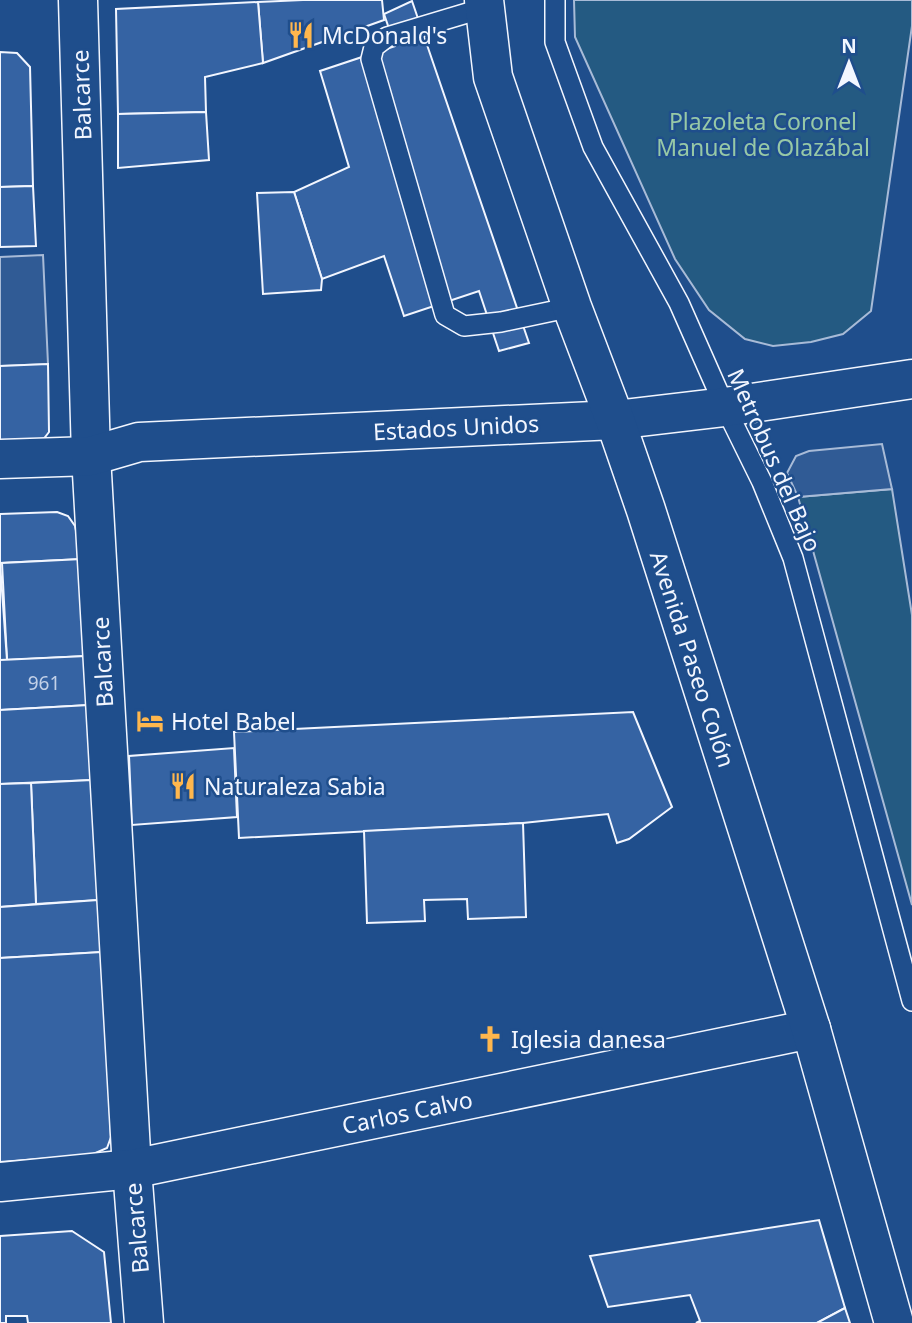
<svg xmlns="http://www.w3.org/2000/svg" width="912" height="1323" viewBox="0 0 912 1323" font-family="'Noto Sans',sans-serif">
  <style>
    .green { fill: #245a82; stroke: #a8bbd7; stroke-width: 2 }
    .parking { fill: #305b95; stroke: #a8bbd7; stroke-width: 2 }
    .building { fill: #3563a3; stroke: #f2f6ff; stroke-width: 2 }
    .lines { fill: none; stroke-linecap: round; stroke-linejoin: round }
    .service-casing { stroke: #f2f6ff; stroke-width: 22 }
    .minor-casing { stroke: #f2f6ff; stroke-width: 41 }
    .primary-casing { stroke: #f2f6ff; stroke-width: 41 }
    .service { stroke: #1f4e8c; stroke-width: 19 }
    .minor { stroke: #1f4e8c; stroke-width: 38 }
    .primary { stroke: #1f4e8c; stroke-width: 38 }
    .labels { text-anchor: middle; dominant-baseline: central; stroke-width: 5; stroke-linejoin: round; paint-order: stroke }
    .number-label { font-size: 19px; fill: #c3d1e8 }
    .poi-label { font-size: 23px; fill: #f2f6ff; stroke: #1f4e8c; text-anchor: start }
    .street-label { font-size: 23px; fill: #f2f6ff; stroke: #1f4e8c }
    .park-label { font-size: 23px; fill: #97c8a6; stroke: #1f4e8c }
  </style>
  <rect width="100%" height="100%" fill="#1f4e8c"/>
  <g class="green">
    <path d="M574,0H912V26L871,311L843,334L811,342L773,346L745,339L709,310L675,259L575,37Z"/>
    <path d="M892,489L912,615V905L798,497Z"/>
  </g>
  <g class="parking">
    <path d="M43,255L48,364L0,366V257Z"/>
    <path d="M882,444L892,489L798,497L787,473L796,456L809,451Z"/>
  </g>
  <g class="building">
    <path d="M303,0H382L384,20L263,63L258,2Z"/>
    <path d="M412,1L529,343L499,351L479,291L404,316L384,256L322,279L294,192L349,167L320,71L395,46L384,14Z"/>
    <path d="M258,2L263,63L205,77L206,112L118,114L116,9Z"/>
    <path d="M0,52L17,53L30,67L33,186L0,187Z"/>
    <path d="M206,112L209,160L118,168V114Z"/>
    <path d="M33,186L36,246L0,247V187Z"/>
    <path d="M294,192L322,279L321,290L263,294L257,193Z"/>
    <path d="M48,364L49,432L42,441L0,443V366Z"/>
    <path d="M57,512L68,516L75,526L82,559L0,563V514Z"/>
    <path d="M82,559L86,656L7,660L2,563Z"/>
    <path d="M0,563L7,660H0Z"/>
    <path d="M86,656L89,705L0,710V660Z"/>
    <path d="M89,705L92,780L0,784V710Z"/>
    <path d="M633,712L672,807L629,839L617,843L608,814L523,823L239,838L234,732Z"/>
    <path d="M234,748L237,817L132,825L129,756Z"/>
    <path d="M92,780L98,900L36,904L31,783Z"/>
    <path d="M31,783L36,904L0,907V784Z"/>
    <path d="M523,823L526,917L468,919L467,899L424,900L425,921L367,923L364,831Z"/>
    <path d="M98,900L102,952L0,958V907Z"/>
    <path d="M102,952L111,1137L107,1148L91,1155L0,1162V958Z"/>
    <path d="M819,1220L845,1308L817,1323H696L700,1321L690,1295L608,1307L590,1256Z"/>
    <path d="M72,1231L104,1252L111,1323H28L27,1316H6V1323H0V1236Z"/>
    <path d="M845,1308L850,1323H817Z"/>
  </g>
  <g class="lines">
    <defs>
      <g id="service">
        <path d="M555,0V42L593,147L679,303L725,407L762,482L793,558L912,1001"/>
        <path d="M484,8L387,37L374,47L371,59L445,315L464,326L501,322L572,307"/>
      </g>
      <g id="minor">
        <path d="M78,0L91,456L132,1169L144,1323"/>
        <path d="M0,459L91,456L139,442L615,420L725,407L912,379"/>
        <path d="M0,1182L132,1169L811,1029"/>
      </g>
      <path id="primary" d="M484,0L493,77L572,307L615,420L646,510L811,1029L894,1323"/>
    </defs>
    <use href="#service" class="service-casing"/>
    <use href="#minor" class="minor-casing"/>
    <use href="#primary" class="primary-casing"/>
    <use href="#service" class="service"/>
    <use href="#minor" class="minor"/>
    <use href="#primary" class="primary"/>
  </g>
  <defs>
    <symbol id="restaurant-bare" viewBox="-9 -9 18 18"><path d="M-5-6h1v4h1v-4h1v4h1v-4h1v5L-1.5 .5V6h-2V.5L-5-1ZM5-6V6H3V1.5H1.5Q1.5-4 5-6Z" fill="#ffb74d" stroke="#1f4e8c" stroke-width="2.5" paint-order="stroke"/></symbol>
    <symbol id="hotel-bare" viewBox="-9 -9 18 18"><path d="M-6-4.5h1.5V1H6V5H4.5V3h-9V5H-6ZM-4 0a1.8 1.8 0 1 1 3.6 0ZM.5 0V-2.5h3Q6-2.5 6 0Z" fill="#ffb74d" stroke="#1f4e8c" stroke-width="2.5" paint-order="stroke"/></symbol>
    <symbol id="church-bare" viewBox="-9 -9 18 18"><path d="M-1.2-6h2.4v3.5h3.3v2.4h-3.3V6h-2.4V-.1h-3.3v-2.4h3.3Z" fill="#ffb74d" stroke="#1f4e8c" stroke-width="2.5" paint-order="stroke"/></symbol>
  </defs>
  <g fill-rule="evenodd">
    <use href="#restaurant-bare" x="282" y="16" width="38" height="38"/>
    <use href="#hotel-bare" x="131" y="702" width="38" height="38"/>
    <use href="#restaurant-bare" x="164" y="767" width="38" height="38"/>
    <use href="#church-bare" x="471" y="1020" width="38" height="38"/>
  </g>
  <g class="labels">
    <g class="number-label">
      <text x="44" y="683">961</text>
    </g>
    <g class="poi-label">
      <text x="322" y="35">McDonald's</text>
      <text x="171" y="721">Hotel Babel</text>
      <text x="204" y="786">Naturaleza Sabia</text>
      <text x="511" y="1039">Iglesia danesa</text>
    </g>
    <g class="street-label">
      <text transform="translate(81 95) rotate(-92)">Balcarce</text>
      <text transform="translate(456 427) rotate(-3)">Estados Unidos</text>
      <text transform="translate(775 460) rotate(66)">Metrobus del Bajo</text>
      <text transform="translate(693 659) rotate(72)">Avenida Paseo Colón</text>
      <text transform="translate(102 662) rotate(-93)">Balcarce</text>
      <text transform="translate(407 1112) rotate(-12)">Carlos Calvo</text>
      <text transform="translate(136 1228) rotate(-95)">Balcarce</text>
    </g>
    <g class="park-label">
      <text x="763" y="121">Plazoleta Coronel<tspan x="763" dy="26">Manuel de Olazábal</tspan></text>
    </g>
  </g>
  <g transform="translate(849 63)" stroke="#1f4e8c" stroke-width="5" paint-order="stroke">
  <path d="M0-5L12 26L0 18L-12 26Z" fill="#f2f6ff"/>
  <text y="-10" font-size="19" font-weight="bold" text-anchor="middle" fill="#f2f6ff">N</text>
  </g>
</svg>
